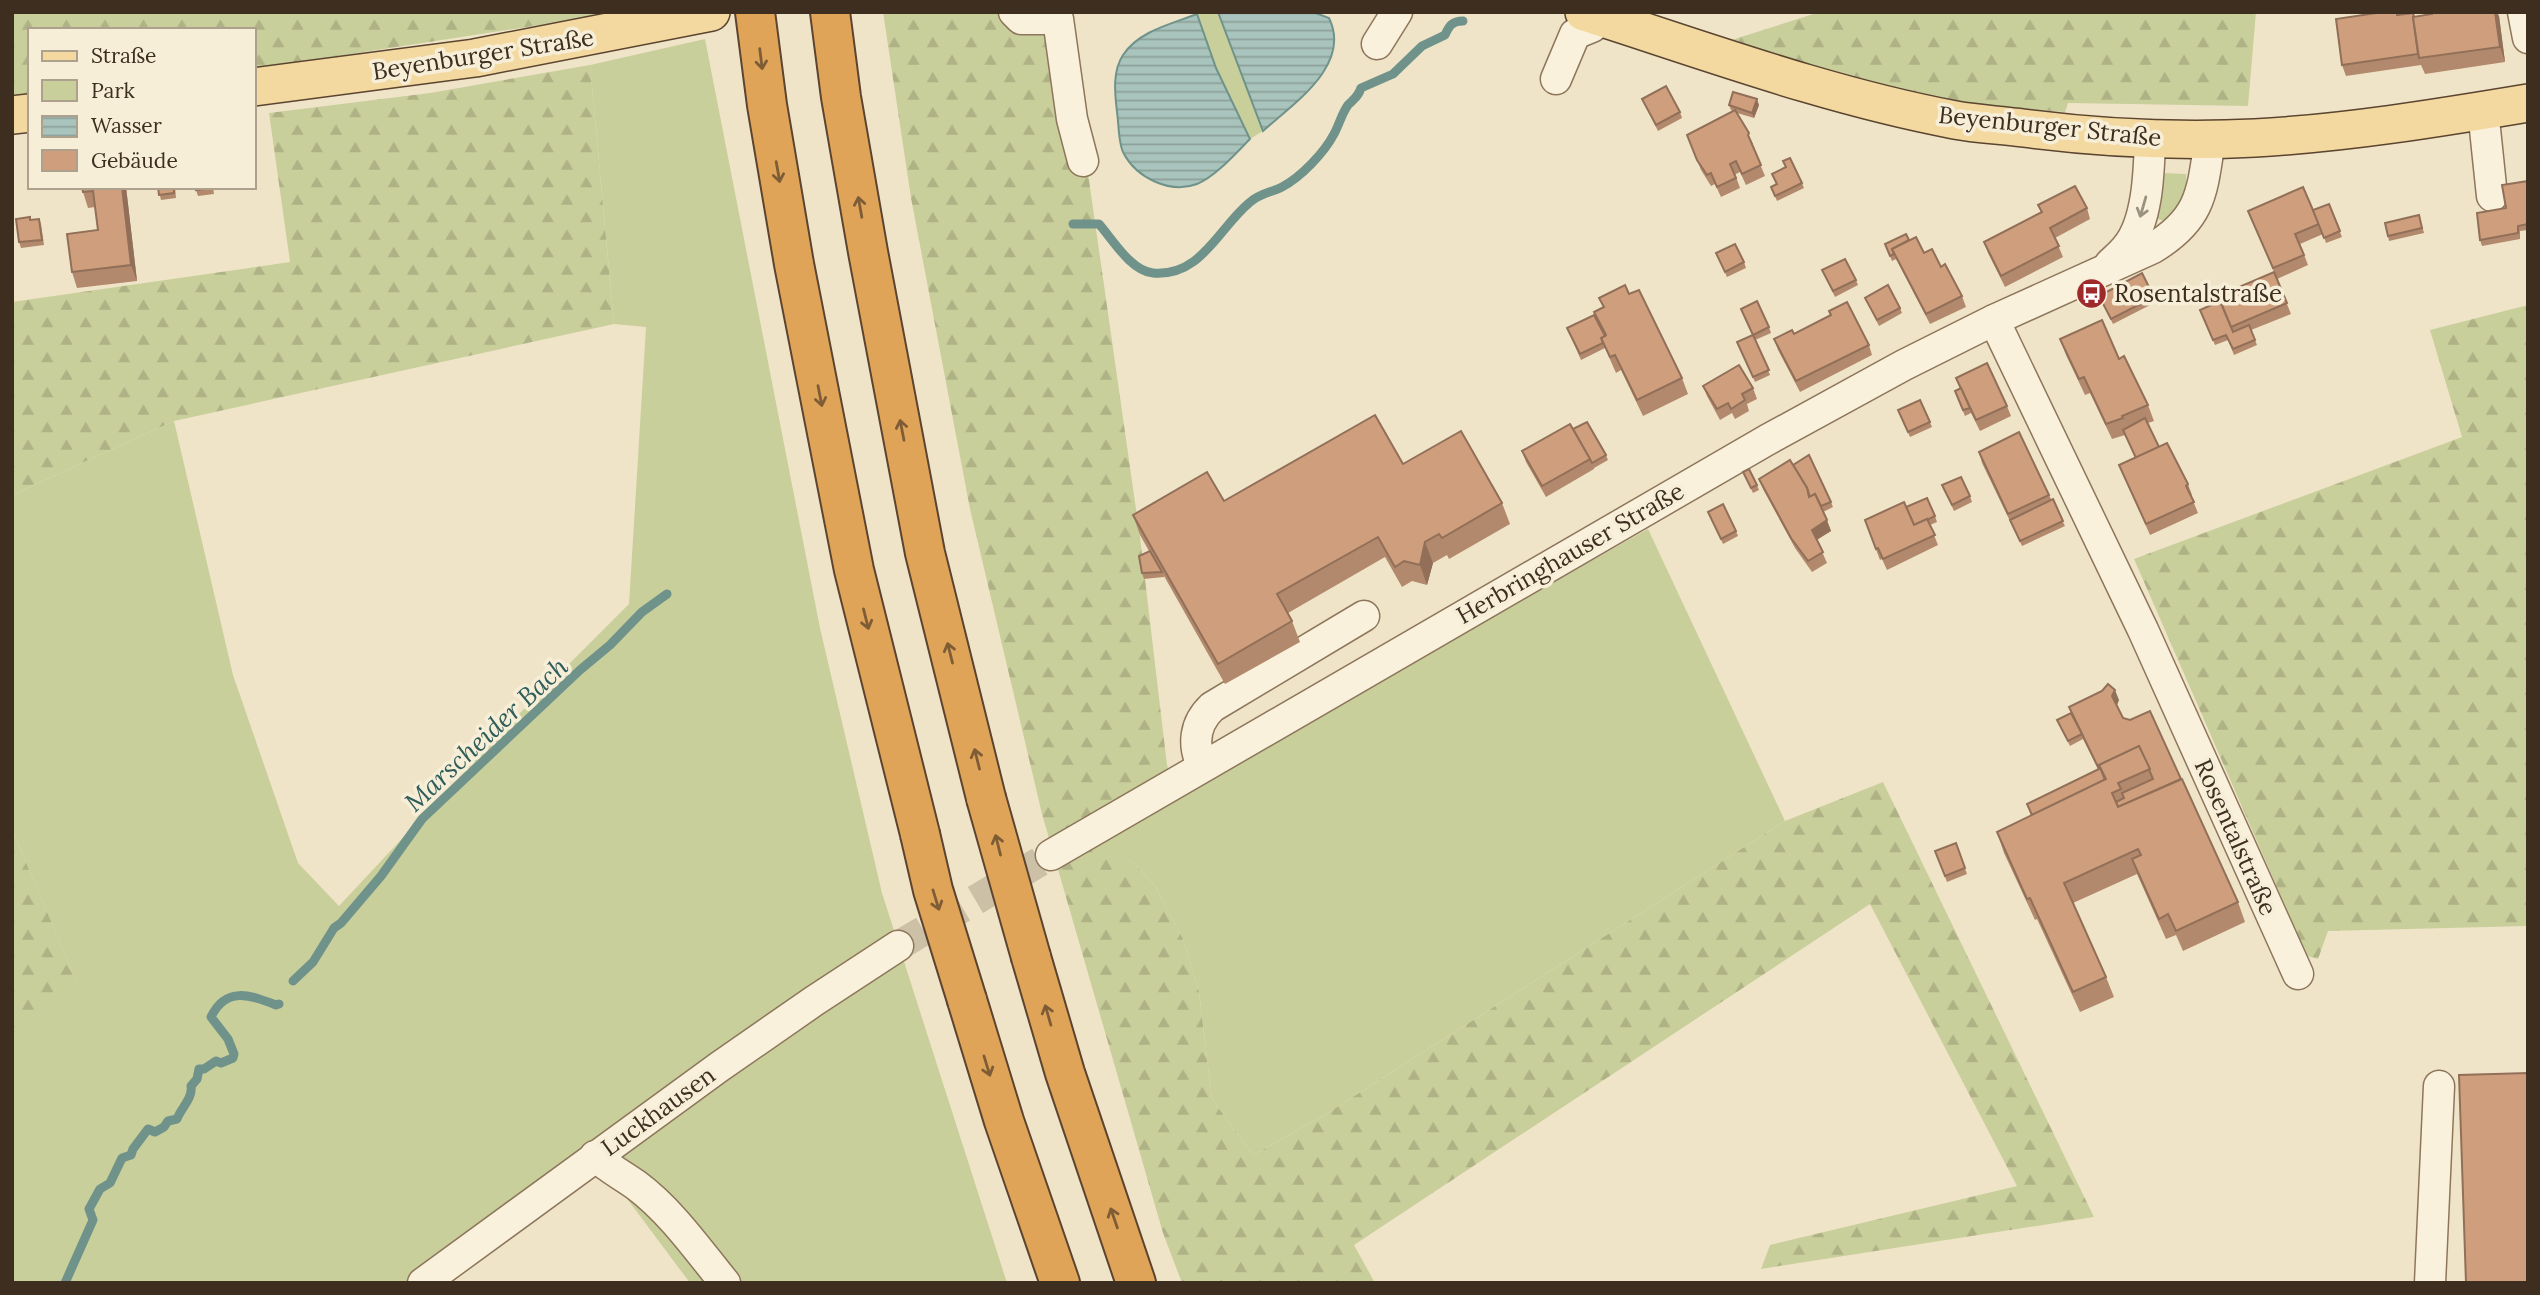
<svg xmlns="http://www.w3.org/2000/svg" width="2540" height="1295" viewBox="0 0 2540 1295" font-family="Lora,serif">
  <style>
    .green { fill: #c9cf9b }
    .forest { fill: url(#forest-firs) }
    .water { fill: url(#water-rules); stroke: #6f938a; stroke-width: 2 }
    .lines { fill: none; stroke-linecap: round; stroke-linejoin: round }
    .stream { stroke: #6f938a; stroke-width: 9 }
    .minor-tunnel { stroke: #ccc0a6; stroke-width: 30; stroke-dasharray: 30 15; stroke-linecap: butt }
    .minor-casing { stroke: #8d765c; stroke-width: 33 }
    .major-casing { stroke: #5b4430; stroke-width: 40 }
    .highway-casing { stroke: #5b4430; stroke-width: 42 }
    .minor { stroke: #faf1dc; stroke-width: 30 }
    .major { stroke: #f3d9a0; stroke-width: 37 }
    .highway { stroke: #e0a458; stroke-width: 38 }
    .highway-bridge-casing { stroke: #5b4430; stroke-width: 42; stroke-linecap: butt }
    .highway-bridge { stroke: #e0a458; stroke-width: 38 }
    .wall { fill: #b2896c }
    .shaded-wall { fill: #916f58 }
    .building { fill: #cf9f7d; stroke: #916f58; stroke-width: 2 }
    .oneway { stroke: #7e5d36 }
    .oneway2 { stroke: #9c907e }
    .labels { text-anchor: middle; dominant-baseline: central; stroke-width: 7; stroke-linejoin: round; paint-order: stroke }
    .street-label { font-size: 24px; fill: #3d2e20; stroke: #f7eed8 }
    .poi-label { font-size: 24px; fill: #3d2e20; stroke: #f7eed8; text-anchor: start }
    .water-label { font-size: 26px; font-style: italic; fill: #2f5d5a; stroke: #f7eed8 }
  </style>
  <defs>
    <pattern id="forest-firs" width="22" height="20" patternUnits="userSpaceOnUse" patternTransform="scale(1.75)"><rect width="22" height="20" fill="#c9cf9b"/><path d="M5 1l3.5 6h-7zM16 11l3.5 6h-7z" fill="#aeb285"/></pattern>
    <pattern id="water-rules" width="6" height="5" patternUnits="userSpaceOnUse" patternTransform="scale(1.75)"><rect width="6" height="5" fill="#a9c4bc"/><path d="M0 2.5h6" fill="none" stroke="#8ba098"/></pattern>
  </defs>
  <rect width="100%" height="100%" fill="#f0e4c8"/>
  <g class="green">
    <path d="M1218,12L1263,131L1250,139L1216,68L1197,14Z"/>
    <path d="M705,39L820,628L882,893L1007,1283H690L602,1165L451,1283H12V1038L77,983L12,829V495L174,421L233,675L298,863L339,906L510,723L629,604L646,327L614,324L590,65Z"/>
    <path d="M2163,173L2186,174C2187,191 2182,214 2164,221L2155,218Z"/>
    <path d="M1648,529L1785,821L1323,1116L1253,1155L1212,1099L1199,992L1183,939L1155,886L1136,865L1100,841L1176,793Z"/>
  </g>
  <g class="forest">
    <path d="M12,12H610L579,19L254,69V30H30V99L12,101Z"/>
    <path d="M883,12H1065L1140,537L1167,765L1176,793L1101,841L1136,865L1155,886L1183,939L1199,992L1212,1099L1253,1155L1323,1116L1785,821L1883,782L2094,1217L1761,1269L1770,1245L2017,1186L1870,904L1354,1245L1375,1283H1182L1163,1233L1042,814L970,509L911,198Z"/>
    <path d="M1820,12H2256L2248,106L2068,103L2065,112L1964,104L1842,80L1725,42Z"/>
    <path d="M590,65L614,324L174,421L12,495V302L290,262L269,113L430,93Z"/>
    <path d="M2528,305V926L2328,931L2318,959L2307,956L2134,559L2462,437L2430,330Z"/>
    <path d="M12,829L78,985L12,1041Z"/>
  </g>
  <g class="water">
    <path d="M1218,12H1313L1329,18C1352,65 1294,103 1263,131Z"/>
    <path d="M1197,14L1216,68L1250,139C1236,153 1215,177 1197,184C1170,194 1137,178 1124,154C1118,144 1119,124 1117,112C1115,94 1112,72 1123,55C1139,31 1171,24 1197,14Z"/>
  </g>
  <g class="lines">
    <g class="stream">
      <path d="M1073,224H1099C1113,240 1131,271 1153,273C1201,277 1218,229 1249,203C1260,193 1270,193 1282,187C1301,177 1324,153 1334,134C1339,125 1342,113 1348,105C1354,99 1358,97 1361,88L1393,74L1422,46L1445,35C1449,26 1452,21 1463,21"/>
      <path d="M293,981L313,962L334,928L341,923L381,876L422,819L580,670L610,645L642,612L667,594"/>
      <path d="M65,1283L93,1220L89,1209L100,1189L110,1183L122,1158L131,1155L133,1149L148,1129L155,1132L164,1127L168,1121L177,1119C181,1108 193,1098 191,1086L197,1079L199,1069H204L216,1061L221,1063L233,1058L234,1054L228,1039L211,1017C226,986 250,995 276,1005L279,1004"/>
    </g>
    <path class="minor-tunnel" d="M898,946L1051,855"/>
    <defs>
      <g id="minor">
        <path d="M1014,12L1021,19H1058L1072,119L1083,161"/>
        <path d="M2523,12L2528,38"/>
        <path d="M1377,44L1397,12"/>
        <path d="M1556,79L1575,34L1592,27L1603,18"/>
        <path d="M2483,110L2492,196"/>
        <path d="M2110,264C2115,259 2121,254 2126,248C2148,223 2149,171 2150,139"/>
        <path d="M1994,320L2143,630L2298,974"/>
        <path d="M1202,765C1192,744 1195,723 1212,707L1364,616"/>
        <path d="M1051,855L1767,440L1904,365L1994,320L2153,248C2202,218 2202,192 2210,139"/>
        <path d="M595,1156C608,1168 622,1175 636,1185C671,1211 698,1250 725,1283"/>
        <path d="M423,1283L719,1067L814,1001L898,946"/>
        <path d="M2430,1283L2439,1086"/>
      </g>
      <g id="major">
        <path d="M1584,12C1706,51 1828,96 1955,120C1977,124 2000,125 2023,128C2100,138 2177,142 2255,138C2346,133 2438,118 2528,103"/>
        <path d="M254,87L475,58L711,12"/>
        <path d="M12,115L30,113"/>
      </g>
      <g id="highway">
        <path d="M755,12L767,105L794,264L854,570L920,834"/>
        <path d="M830,12L841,97L868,252L925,553L986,798"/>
        <path d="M1031,957L1065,1073L1136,1283"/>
        <path d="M967,1000L1004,1121L1060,1283"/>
      </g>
    </defs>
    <use href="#minor" class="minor-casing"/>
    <use href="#major" class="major-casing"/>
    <use href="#highway" class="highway-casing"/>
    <use href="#minor" class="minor"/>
    <use href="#major" class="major"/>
    <use href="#highway" class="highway"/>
    <defs>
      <g id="highway-bridge">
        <path d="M986,798L1031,957"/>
        <path d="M920,834L933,890L967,1000"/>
      </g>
    </defs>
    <use href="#highway-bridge" class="highway-bridge-casing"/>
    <use href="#highway-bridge" class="highway-bridge"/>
  </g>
  <g class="wall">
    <path d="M2397,12L2398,15L2413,13L2415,17L2499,16L2505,62L2425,74L2421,65L2346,76L2342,65Z"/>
    <path d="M1642,99L1680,112L1682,118L1658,131Z"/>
    <path d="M1729,105H1759L1754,118L1737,113L1753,144L1752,145L1765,176L1746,185L1740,172L1736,174H1735L1740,188L1721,197L1715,184L1711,186L1701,170L1687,135L1733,111L1731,110Z"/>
    <path d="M1772,174L1802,183L1804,188L1777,201L1771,187L1776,184Z"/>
    <path d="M2528,181V230L2520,231V239L2482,246L2480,240Z"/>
    <path d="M82,187H126L137,281L77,288L72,272L98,230L95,207L88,208L83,192Z"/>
    <path d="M158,187H175L176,198L161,200Z"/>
    <path d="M213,187L214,194L198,196L196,190Z"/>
    <path d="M2329,204L2342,237L2326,243L2323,234L2300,244L2308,265L2277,279L2291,314L2251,330L2257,345L2234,355L2228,340L2215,345L2200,310L2220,301L2274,272L2248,211L2313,210Z"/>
    <path d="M2038,205L2087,208L2090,219L2055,238L2063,257L2005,287L1988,253L1984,242L2041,213Z"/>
    <path d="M2419,215L2424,233L2389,241L2388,236Z"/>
    <path d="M39,219L41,224L44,245L21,248L19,242Z"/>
    <path d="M1909,240L1941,267L1962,296L1966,307L1930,324L1896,259L1892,261L1885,244Z"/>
    <path d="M1716,253L1744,262L1746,268L1727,277Z"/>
    <path d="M1822,270L1856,280L1858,285L1835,297Z"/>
    <path d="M1629,294L1682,378L1688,394L1643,416L1621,370L1616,373L1605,348L1581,360L1567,328L1598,323L1594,312L1603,307L1599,298Z"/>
    <path d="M2099,296L2154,297L2156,302L2113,324Z"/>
    <path d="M1865,298L1900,308L1902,313L1879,326Z"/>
    <path d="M1829,311L1869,345L1872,355L1800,392L1778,350L1774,339L1794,334L1831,315Z"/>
    <path d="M1769,327L1771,333L1755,340L1770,375L1755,382L1737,342Z"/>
    <path d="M2060,339L2119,359L2148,405L2154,421L2148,423L2159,447L2188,484L2192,495L2191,496L2198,513L2150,535L2119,465L2135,458L2125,435L2112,439L2090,393L2085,395L2066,355Z"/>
    <path d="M1956,378L2007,406L2011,416L1980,431L1971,413L1965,416L1957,397L1960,389Z"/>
    <path d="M1703,386L1753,388L1757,399L1747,404L1749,411L1735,419L1732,413L1720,420L1707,396Z"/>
    <path d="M1920,400L1932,427L1910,437L1898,410Z"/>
    <path d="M1573,429L1606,455L1608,460L1594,468V469L1546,497L1526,462L1522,451Z"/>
    <path d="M1979,452L2049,495L2065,526L2022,546L1982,463Z"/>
    <path d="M1403,464L1502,503L1510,524L1449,559L1447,555L1433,563L1427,585L1412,581L1402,587L1385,557L1288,613L1292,621L1300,642L1225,684L1164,576V577L1144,579L1142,573L1149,551L1140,535L1133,515L1224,501Z"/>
    <path d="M1793,465L1831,502L1833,507L1823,512L1831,531L1817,540L1827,563L1812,572L1795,548L1763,489L1759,479Z"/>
    <path d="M1743,472L1757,485L1759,490L1753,493Z"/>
    <path d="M1942,485L1970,496L1972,502L1954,511Z"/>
    <path d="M1906,507L1935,516L1937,522L1930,525L1938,545L1887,570L1882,559L1880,560L1865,520Z"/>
    <path d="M1708,512L1736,531L1738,536L1723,544Z"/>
    <path d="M2119,700L2117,705L2123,718L2238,902L2245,922L2183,951L2176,935L2166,939L2137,874L2073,903L2106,977L2114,997L2080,1012L2037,919L2035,920L2004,853L1997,832L2031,816L2027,804L2098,769L2083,739L2070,746L2057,720Z"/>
    <path d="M1956,843L1967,874L1947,882L1935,851Z"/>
  </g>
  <g class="shaded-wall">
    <path d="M2495,12H2497L2499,16L2505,62L2500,47Z"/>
    <path d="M1757,99L1759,105L1754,118L1752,113Z"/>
    <path d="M122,187H126L137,281L131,265Z"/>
    <path d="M1827,520L1831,531L1816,540L1812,530Z"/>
    <path d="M1425,542L1433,563L1427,585L1420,565Z"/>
    <path d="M2115,690L2119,700L2116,707L2112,696Z"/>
  </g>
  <g class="building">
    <path d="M2383,12H2397V15L2413,13L2414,17H2413L2418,54L2342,65L2336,19Z"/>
    <path d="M2432,12H2495L2500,47L2419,58L2413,17L2432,14Z"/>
    <path d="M1666,86L1680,112L1656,125L1642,99Z"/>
    <path d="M1733,92L1757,99L1752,113L1729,105Z"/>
    <path d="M1735,110L1749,133L1748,135L1761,165L1742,174L1736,161L1730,164L1736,178L1717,187L1711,173L1707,175L1697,160L1687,135Z"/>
    <path d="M1790,158L1802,183L1775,196L1771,187L1777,184L1772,174L1786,167L1783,161Z"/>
    <path d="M2528,181V224L2518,226V233L2480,240L2477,213L2506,208L2502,185Z"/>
    <path d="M2075,186L2087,208L2050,228L2059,246L2001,276L1984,242L2042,212L2038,205Z"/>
    <path d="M82,187H122L131,265L72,272L67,234L98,230L93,191L83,192Z"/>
    <path d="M158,187H174V193L159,195Z"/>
    <path d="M196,187H211L212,188L196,190Z"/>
    <path d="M2303,187L2319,224L2295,234L2304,255L2273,268L2248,211Z"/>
    <path d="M2329,204L2340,231L2324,238L2313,210Z"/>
    <path d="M2419,215L2422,228L2388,236L2385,223Z"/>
    <path d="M30,217V220L39,219L42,240L19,242L16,219Z"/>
    <path d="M1906,234L1909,240L1892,249L1894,254L1890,256L1885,244Z"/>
    <path d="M1916,237L1924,253L1932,249L1941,267L1945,264L1962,296L1926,314L1892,249Z"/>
    <path d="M1735,244L1744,262L1725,272L1716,253Z"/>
    <path d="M1845,259L1856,280L1833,291L1822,270Z"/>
    <path d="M2274,272L2287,303L2231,327L2218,296Z"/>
    <path d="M2142,273L2154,297L2111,319L2099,296Z"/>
    <path d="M1625,285L1629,294L1639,290L1682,378L1637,400L1615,355L1610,357L1601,338L1606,335L1594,312L1604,307L1599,298Z"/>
    <path d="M1888,285L1900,308L1877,320L1865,298Z"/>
    <path d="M1757,301L1769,327L1753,335L1769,370L1753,377L1737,342L1753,335L1741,309Z"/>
    <path d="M2220,301L2233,332L2249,325L2255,340L2233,349L2226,335L2213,340L2200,310Z"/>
    <path d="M1847,302L1869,345L1796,381L1774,339L1792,330L1794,334L1831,315L1829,311Z"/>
    <path d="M1594,315L1605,336L1601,338L1603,343L1580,354L1567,328Z"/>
    <path d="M2102,320L2119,359L2124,356L2148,405L2122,416L2123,418L2106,424L2084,377L2079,379L2060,339Z"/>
    <path d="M1987,363L2007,406L1976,420L1956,378Z"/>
    <path d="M1739,365L1753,388L1742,394L1745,400L1731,409L1728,403L1717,409L1703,386Z"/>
    <path d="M1961,388L1970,408L1963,410L1955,391Z"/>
    <path d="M1920,400L1930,422L1908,432L1898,410Z"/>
    <path d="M1375,415L1403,464L1461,431L1502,503L1442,538L1439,534L1425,542L1420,565L1404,561L1395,567L1378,537L1277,594L1292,621L1218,664L1133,515L1207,472L1224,501Z"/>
    <path d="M2145,418L2159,447L2136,458L2123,430Z"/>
    <path d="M1587,422L1606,455L1592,463L1573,429Z"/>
    <path d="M1570,424L1590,459L1542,486L1522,451Z"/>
    <path d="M2019,432L2049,495L2008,514L1979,452Z"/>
    <path d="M2167,443L2188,484L2186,486L2194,502L2146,524L2119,465Z"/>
    <path d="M1809,455L1831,502L1821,506L1815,494L1810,497L1807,488L1793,465Z"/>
    <path d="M1790,460L1807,488L1809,497L1815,494L1827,520L1812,530L1823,552L1808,561L1791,538L1759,479Z"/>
    <path d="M1749,469L1757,485L1751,488L1743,472Z"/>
    <path d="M1961,477L1970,496L1952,505L1942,485Z"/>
    <path d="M1927,498L1935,516L1927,520V519L1914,525L1906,507Z"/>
    <path d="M2053,499L2063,521L2020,541L2010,520Z"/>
    <path d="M1904,502L1914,525L1927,519L1935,535L1883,559L1878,548L1876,549L1865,520Z"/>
    <path d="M1723,504L1736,531L1721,539L1708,512Z"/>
    <path d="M1150,551L1162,572L1142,573L1139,556Z"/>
    <path d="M2108,684L2115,690L2112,696L2123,718L2130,720L2150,711L2181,779L2118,807L2116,802L2124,798L2122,793L2153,779L2139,746L2099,765L2105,780L2032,815L2027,804L2099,769L2069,707L2102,691Z"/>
    <path d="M2071,713L2082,734L2068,741L2057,720Z"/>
    <path d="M2139,746L2150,769L2118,783L2121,789L2112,793L2118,807L2182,779L2238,902L2176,931L2168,914L2159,919L2132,859L2141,855L2138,849L2064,883L2106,977L2073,992L2030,898L2027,899L1997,832L2106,779L2099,765Z"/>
    <path d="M1956,843L1965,868L1945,876L1935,851Z"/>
    <path d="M2528,1073V1283H2466L2459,1075Z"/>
  </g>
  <defs><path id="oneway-shaft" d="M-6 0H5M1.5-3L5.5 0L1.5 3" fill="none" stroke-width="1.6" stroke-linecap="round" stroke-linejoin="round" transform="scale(1.75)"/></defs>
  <g class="oneway">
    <use href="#oneway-shaft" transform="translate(761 59) rotate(83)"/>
    <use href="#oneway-shaft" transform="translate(778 172) rotate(80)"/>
    <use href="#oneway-shaft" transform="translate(860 207) rotate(-100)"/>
    <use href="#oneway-shaft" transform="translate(820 396) rotate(79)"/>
    <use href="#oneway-shaft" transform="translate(902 430) rotate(-101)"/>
    <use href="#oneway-shaft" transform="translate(866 619) rotate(76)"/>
    <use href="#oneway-shaft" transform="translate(950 653) rotate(-104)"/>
    <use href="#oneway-shaft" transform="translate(977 759) rotate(-104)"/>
    <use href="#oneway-shaft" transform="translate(998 845) rotate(-104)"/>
    <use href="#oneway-shaft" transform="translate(936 900) rotate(73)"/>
    <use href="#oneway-shaft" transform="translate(1048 1015) rotate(-106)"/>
    <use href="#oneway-shaft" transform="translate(987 1066) rotate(73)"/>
    <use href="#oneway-shaft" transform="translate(1114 1218) rotate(-109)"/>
  </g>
  <use class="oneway2" href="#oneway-shaft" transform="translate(2143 207) rotate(106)"/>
  <defs>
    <symbol id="bus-disc" viewBox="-11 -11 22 22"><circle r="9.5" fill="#9e2a2b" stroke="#f7eed8"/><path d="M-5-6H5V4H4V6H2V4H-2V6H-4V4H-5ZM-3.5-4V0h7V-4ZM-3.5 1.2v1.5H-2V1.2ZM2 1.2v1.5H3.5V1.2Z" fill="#fff"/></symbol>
  </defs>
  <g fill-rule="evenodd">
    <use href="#bus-disc" x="2074" y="276" width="35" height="35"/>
  </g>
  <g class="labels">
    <g class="street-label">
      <text transform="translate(483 54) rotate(-9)">Beyenburger Straße</text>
      <text transform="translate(2050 126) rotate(6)">Beyenburger Straße</text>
      <text transform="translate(1570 553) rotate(-30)">Herbringhauser Straße</text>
      <text transform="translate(2236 837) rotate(66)">Rosentalstraße</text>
      <text transform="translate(658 1111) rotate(-36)">Luckhausen</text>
    </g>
    <g class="poi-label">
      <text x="2114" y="293">Rosentalstraße</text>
    </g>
    <g class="water-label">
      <text transform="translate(486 734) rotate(-43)">Marscheider Bach</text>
    </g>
  </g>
  <rect width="2540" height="1295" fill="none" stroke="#3d2e20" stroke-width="28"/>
  <rect x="28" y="28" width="228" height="161" fill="#f7eed8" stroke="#ada18e" stroke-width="2"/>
  <rect x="42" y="51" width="35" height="10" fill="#f3d9a0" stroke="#ada18e" stroke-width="2"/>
  <text x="91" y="63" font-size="21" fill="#3d2e20">Straße</text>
  <rect x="42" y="80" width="35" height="21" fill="#c9cf9b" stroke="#ada18e" stroke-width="2"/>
  <text x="91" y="98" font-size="21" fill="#3d2e20">Park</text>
  <rect x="42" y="116" width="35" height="21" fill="url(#water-rules)" stroke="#ada18e" stroke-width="2"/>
  <text x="91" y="133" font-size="21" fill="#3d2e20">Wasser</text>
  <rect x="42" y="150" width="35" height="21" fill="#cf9f7d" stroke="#ada18e" stroke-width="2"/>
  <text x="91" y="168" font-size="21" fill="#3d2e20">Gebäude</text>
</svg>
